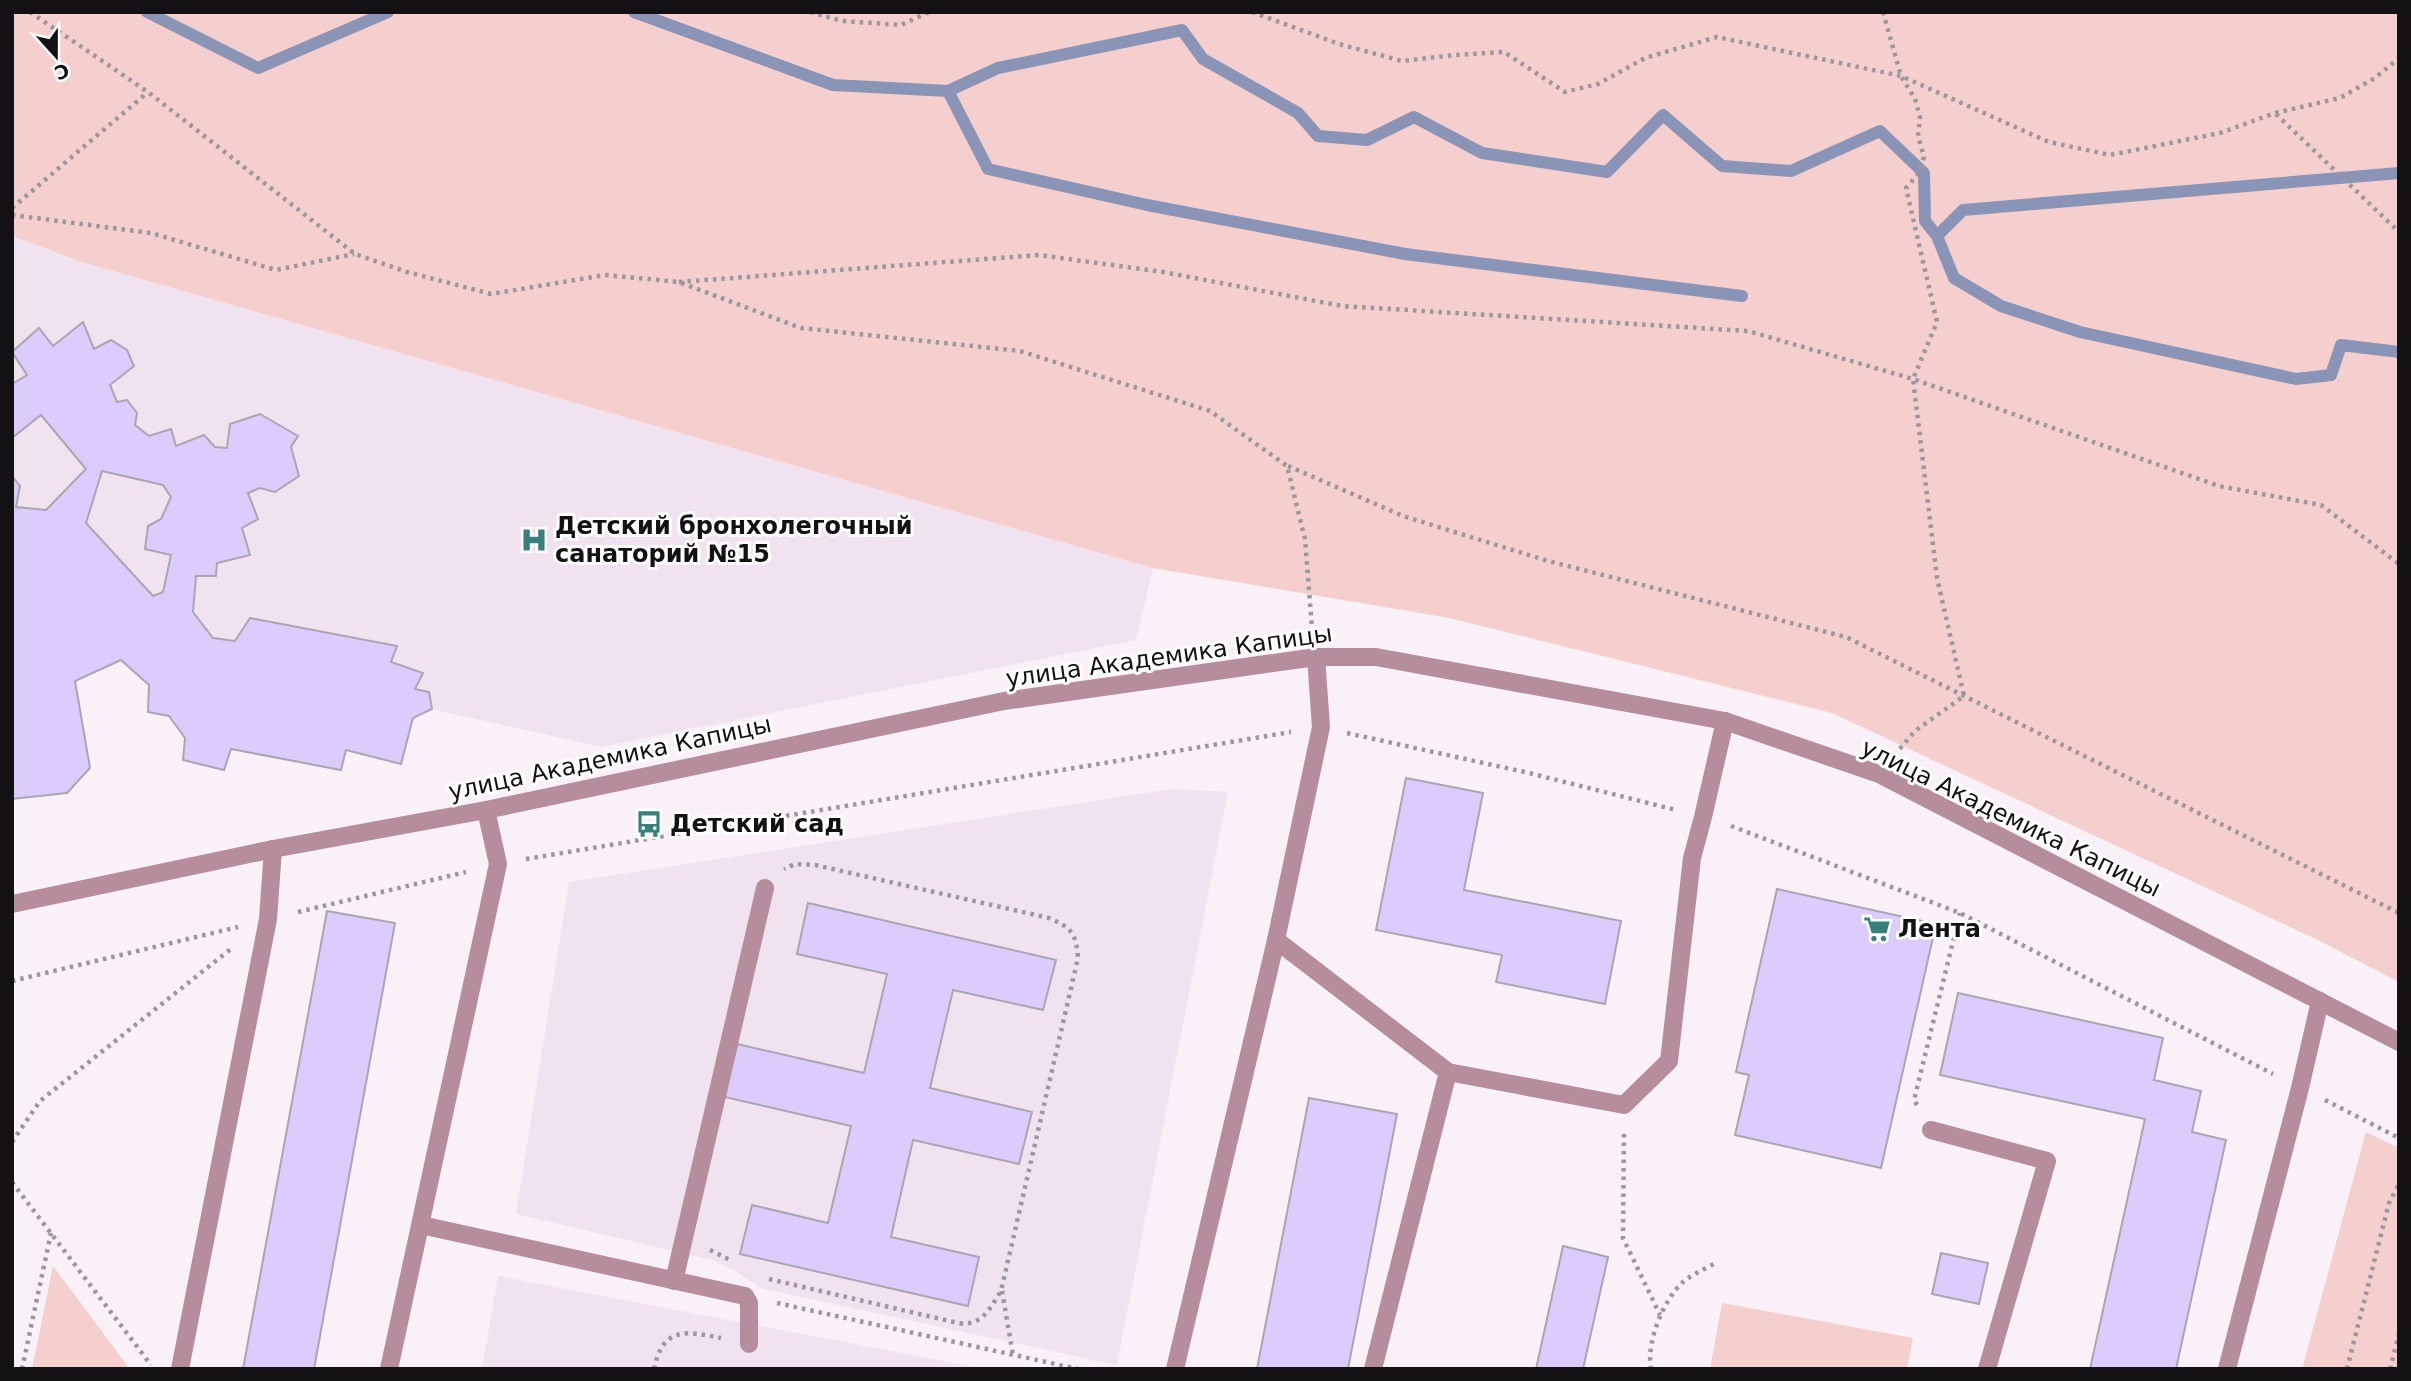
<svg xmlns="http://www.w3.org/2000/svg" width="2411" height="1381" viewBox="0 0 2411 1381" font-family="'DejaVu Sans',sans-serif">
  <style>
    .built { fill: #f0e2ef }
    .green { fill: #f4cfcd }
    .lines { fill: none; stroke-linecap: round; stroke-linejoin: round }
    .stream { stroke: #8a94b6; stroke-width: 12 }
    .building { fill: #dcccfe; stroke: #a9a6b0; stroke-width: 2; fill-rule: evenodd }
    .path { stroke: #9d969c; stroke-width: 4.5; stroke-dasharray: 3.5 5; stroke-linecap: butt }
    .minor { stroke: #b58d9c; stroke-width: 18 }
    .labels { text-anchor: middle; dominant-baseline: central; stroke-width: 6; stroke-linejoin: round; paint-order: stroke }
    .poi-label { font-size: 24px; font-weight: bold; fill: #141114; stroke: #fff; text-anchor: start }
    .street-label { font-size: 24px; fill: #141114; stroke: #fff }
  </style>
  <rect width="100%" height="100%" fill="#f9f0f8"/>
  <g class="built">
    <path d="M12,236L85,263L1153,568L1136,640L601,747L432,709L413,718L401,764L346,750L341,770L231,749L224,770L183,760L185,738L169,716L148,712L149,685L120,660L75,681L90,768L67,793L12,799Z"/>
    <path d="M1172,789L1228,792L1117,1365L760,1288L732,1269L712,1260L516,1214L569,882Z"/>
    <path d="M498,1276L986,1369H482Z"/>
  </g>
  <g class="green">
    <path d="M12,12H2399V982L2316,939L1832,713L1449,618L1153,568L85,263L12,236Z"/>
    <path d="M2366,1132L2399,1148V1369H2302Z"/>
    <path d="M53,1266L130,1369H32Z"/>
    <path d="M1722,1303L1913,1338L1907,1369H1710Z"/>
  </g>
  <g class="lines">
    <g class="stream">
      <path d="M147,12L258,68L388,12"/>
      <path d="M634,12L833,85L948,91L998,68L1182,30L1203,59L1298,113L1318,136L1367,140L1414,117L1482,153L1607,172L1663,115L1722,166L1791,171L1880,131L1924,173L1925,221L1937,236L1954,278L2001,306L2080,332L2296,379L2331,375L2341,345L2399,352"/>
      <path d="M948,91L988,169L1147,205L1405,254L1742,296"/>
      <path d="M1937,236L1963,210L2399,173"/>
    </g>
  </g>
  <g class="building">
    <path d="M83,322L94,349L111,340L127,350L134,366L110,385L117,402L127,400L137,413L135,425L149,436L171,429L176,446L204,435L215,447L227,448L230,424L260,414L298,436L291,447L299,476L275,492L260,488L248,493L258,519L242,528L250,555L217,563L216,576H196L193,612L213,638L235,641L250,618L397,646L391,662L423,673L415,689L429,692L432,709L413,718L401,764L346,750L341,770L231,749L224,770L183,760L185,738L169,716L148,712L149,685L121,660L75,681L90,768L67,793L12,799V476L20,486L16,507L46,510L86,469L41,415L12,438V384L27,375L12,352L39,328L53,346ZM102,471L163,485L171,497L161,519L148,526L145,549L171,555L163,592L153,596L86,523Z"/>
    <path d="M1406,778L1483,793L1464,890L1621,921L1605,1004L1496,982L1502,955L1376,930Z"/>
    <path d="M1777,889L1936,924L1881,1168L1735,1135L1749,1075L1736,1072Z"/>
    <path d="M808,903L1056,960L1043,1010L953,990L930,1088L1032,1112L1019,1164L913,1140L891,1237L979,1257L968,1306L740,1254L752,1205L828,1223L851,1126L725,1097L737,1044L864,1073L887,974L797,954Z"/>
    <path d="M327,911L395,923L314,1369H243Z"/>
    <path d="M1958,993L2163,1038L2154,1080L2201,1091L2192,1132L2226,1140L2176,1369H2090L2145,1119L1940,1075Z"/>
    <path d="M1309,1098L1397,1114L1380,1203L1348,1369H1257Z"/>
    <path d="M1563,1246L1608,1257L1583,1369H1536Z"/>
    <path d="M1941,1253L1988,1263L1979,1304L1932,1294Z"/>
  </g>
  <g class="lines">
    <g class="path">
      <path d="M30,12L148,92L355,254L407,272L491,294L605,275L679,282L801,328L1020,351L1210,411L1287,466L1305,539L1312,628"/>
      <path d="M810,12L842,21L901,25L929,12"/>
      <path d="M1252,12L1339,44L1402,61L1455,55L1504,52L1565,92L1598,84L1645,58L1717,37L1901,76L2049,142L2110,155L2220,133L2275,113L2340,98L2375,78L2399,58"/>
      <path d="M1883,12L1901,76L1915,99L1920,117L1918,136L1924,157L1918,174L1906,188L1937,322L1913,379L1937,578L1964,696L1915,731L1898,751"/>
      <path d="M2276,114L2399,232"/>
      <path d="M12,208L148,92"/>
      <path d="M12,215L151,233L276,270L354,254"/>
      <path d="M679,282L1039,255L1163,272L1342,306L1748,331L1913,379L2219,486L2321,505L2399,564"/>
      <path d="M1288,466L1403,516L1548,561L1846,637L2399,913"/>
      <path d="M1347,733L1529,773L1676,810"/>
      <path d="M1731,826L1960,913L2273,1074"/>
      <path d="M526,859L1291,732"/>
      <path d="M298,912L466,872"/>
      <path d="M12,981L238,927"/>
      <path d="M2325,1100L2399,1138"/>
      <path d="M1917,1105L1914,1100L1960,913"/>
      <path d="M1624,1134L1623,1238L1660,1315"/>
      <path d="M12,1142L40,1101L232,948"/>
      <path d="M12,1182L151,1365"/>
      <path d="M710,1250L730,1260"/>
      <path d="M769,1279L958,1323C982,1327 990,1308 1001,1291L1078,958C1076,933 1072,928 1049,918L815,865L795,864L784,869"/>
      <path d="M1002,1291L1013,1355"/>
      <path d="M777,1303L1078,1369"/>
      <path d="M22,1369L51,1233"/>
      <path d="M654,1369C663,1326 686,1331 721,1338"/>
      <path d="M1651,1369C1646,1343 1663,1300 1683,1282C1692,1274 1706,1269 1717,1262"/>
      <path d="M2347,1369L2389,1203L2399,1184"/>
      <path d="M2390,1369L2399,1334"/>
    </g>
    <g class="minor">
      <path d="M12,904L273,849L486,810L1004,701L1316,657H1376L1725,721L1879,774L2399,1042"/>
      <path d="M1276,940L1448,1072L1373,1369"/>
      <path d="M1448,1072L1624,1105L1669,1061L1692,858L1703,817L1725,721"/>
      <path d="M1931,1130L2047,1161L1987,1369"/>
      <path d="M421,1225L745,1296L749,1303V1344"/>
      <path d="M674,1281L765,888"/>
      <path d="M180,1369L268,919L273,849"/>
      <path d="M389,1369L498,864L486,810"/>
      <path d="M1175,1369L1276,940L1321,727L1316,657"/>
      <path d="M2227,1369L2300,1088L2320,1001"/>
    </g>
  </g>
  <defs>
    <symbol id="hospital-bare" viewBox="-9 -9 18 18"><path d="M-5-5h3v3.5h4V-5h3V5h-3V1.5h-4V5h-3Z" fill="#38807b" stroke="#fff" stroke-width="2.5" paint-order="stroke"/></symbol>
    <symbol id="bus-bare" viewBox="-9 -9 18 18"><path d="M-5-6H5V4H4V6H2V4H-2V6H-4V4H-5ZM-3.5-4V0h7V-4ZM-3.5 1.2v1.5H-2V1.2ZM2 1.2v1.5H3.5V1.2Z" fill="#38807b" stroke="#fff" stroke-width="2.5" paint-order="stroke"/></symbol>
    <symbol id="supermarket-bare" viewBox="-9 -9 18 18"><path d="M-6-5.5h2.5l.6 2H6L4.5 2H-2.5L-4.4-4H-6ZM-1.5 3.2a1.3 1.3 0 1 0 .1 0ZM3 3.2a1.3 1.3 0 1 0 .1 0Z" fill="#38807b" stroke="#fff" stroke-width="2.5" paint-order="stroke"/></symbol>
  </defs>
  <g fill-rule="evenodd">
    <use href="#hospital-bare" x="515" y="521" width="38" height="38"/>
    <use href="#bus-bare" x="630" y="805" width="38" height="38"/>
    <use href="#supermarket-bare" x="1858" y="910" width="38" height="38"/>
  </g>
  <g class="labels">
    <g class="poi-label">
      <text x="555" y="526">Детский бронхолегочный<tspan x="555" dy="28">санаторий №15</tspan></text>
      <text x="670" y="824">Детский сад</text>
      <text x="1898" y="929">Лента</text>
    </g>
    <g class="street-label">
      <text transform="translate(1169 656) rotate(-8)">улица Академика Капицы</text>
      <text transform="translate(610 758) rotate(-12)">улица Академика Капицы</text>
      <text transform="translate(2011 818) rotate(26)">улица Академика Капицы</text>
    </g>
  </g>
  <rect width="2411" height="1381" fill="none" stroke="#141114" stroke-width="28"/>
  <g transform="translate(56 56) rotate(159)" stroke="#ffffff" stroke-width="5" paint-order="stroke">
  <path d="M0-5L12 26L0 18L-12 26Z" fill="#141114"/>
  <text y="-10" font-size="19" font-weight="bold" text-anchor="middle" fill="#141114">С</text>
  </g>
</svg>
